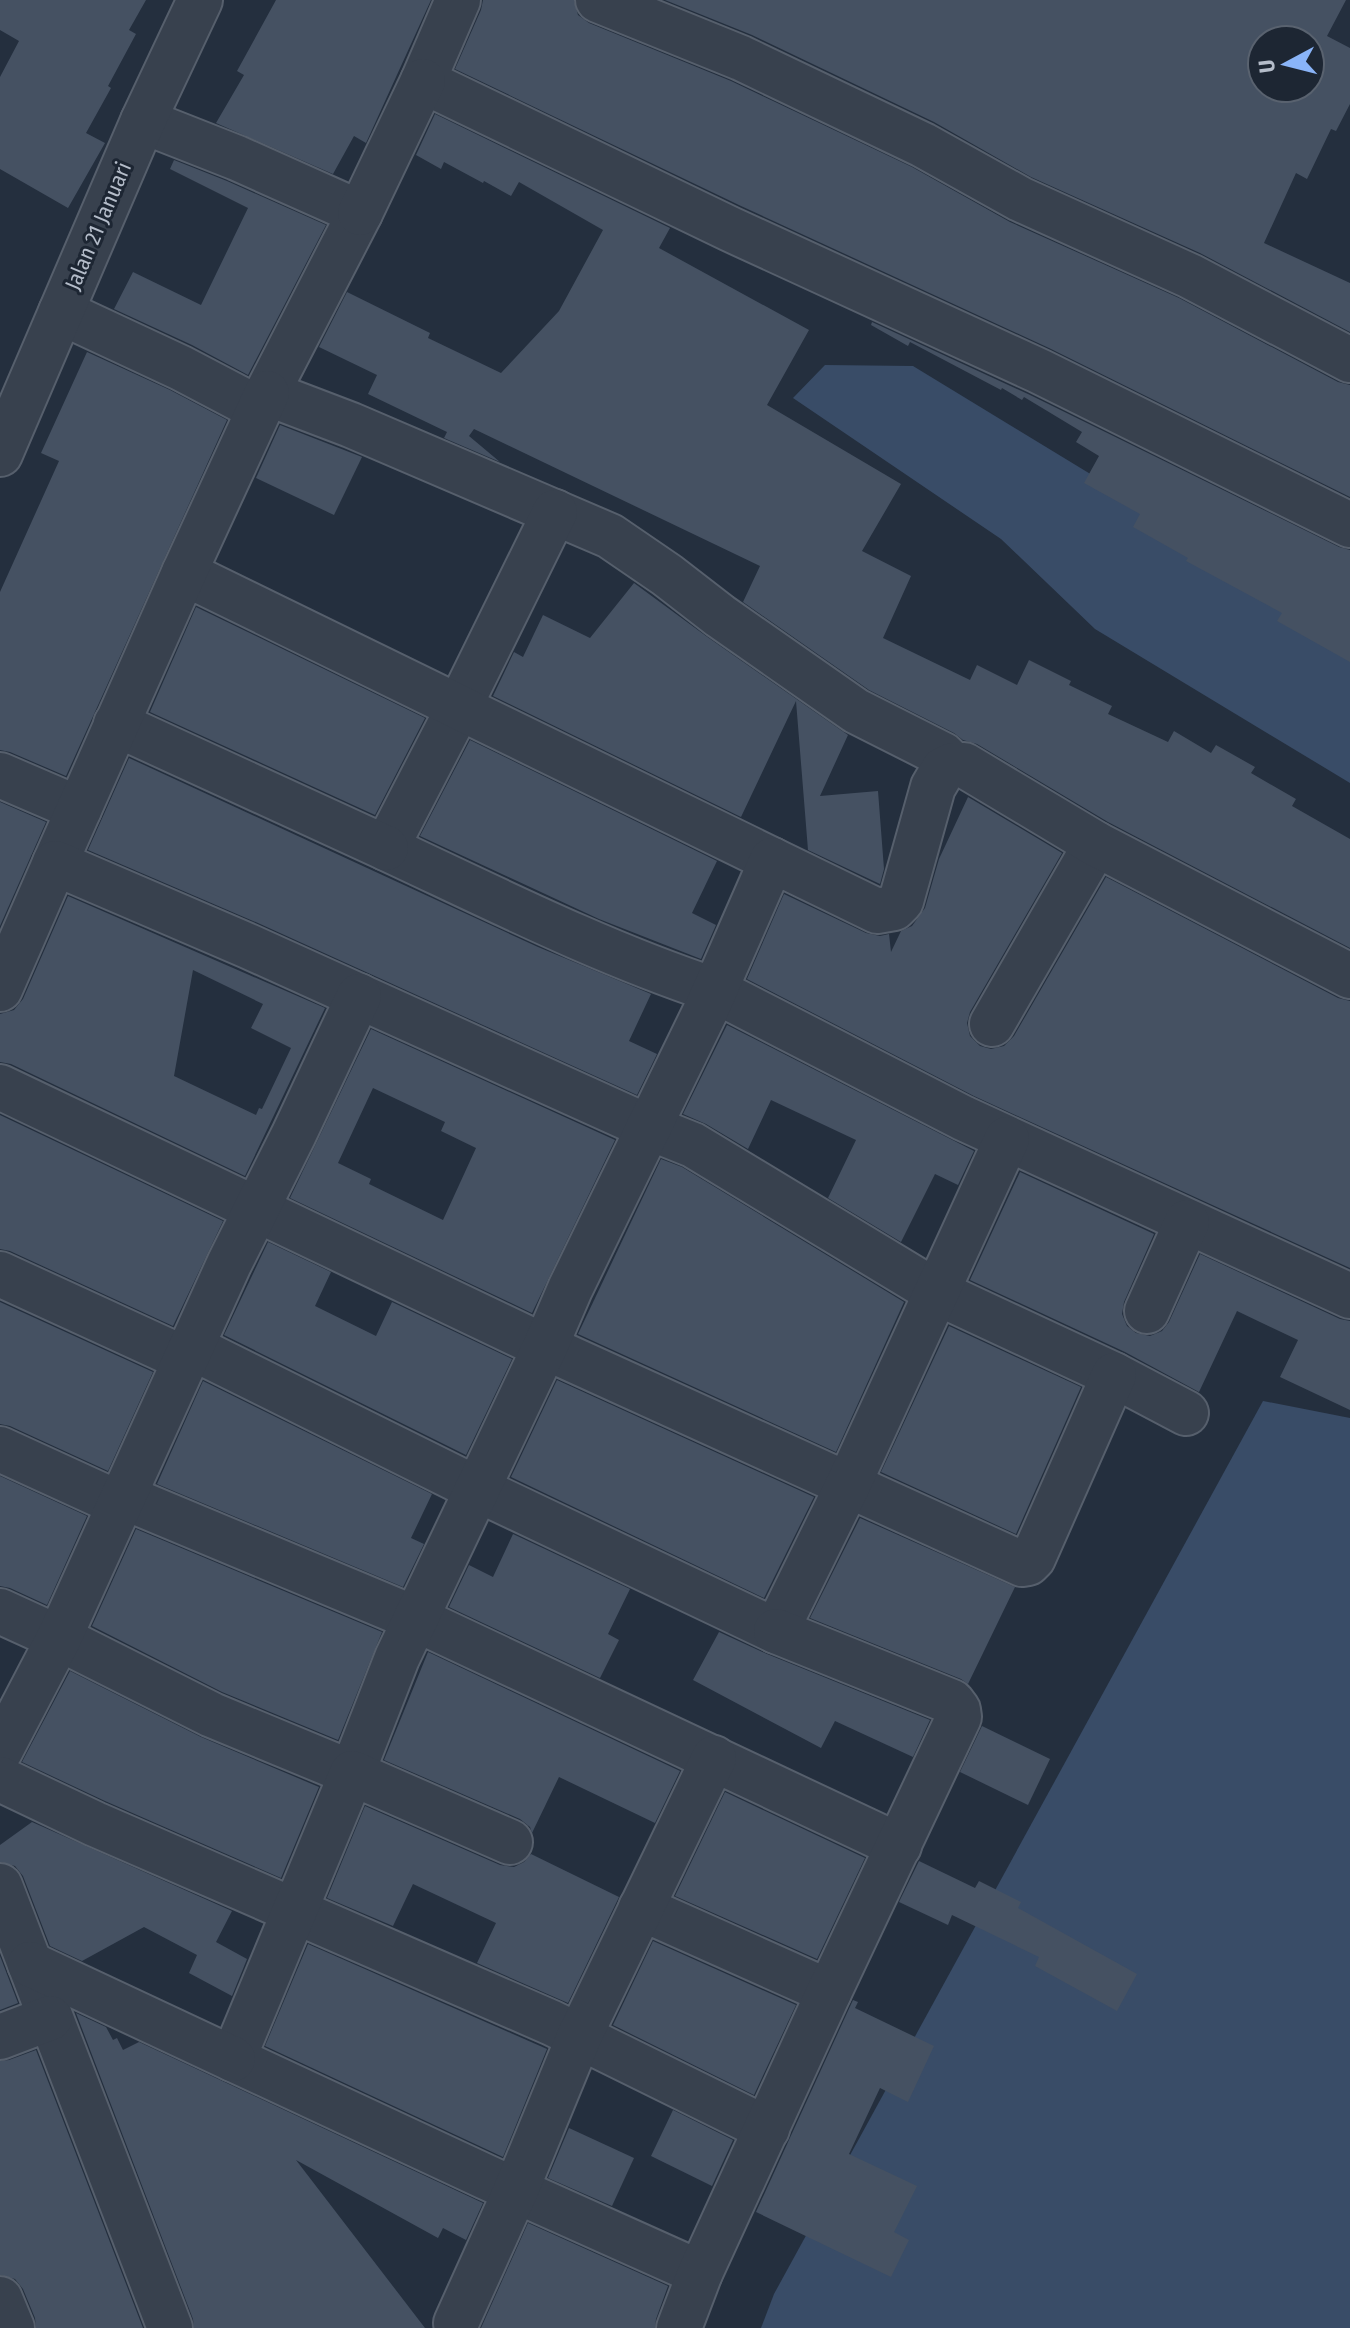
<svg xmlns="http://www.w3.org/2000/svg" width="1350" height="2328" viewBox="0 0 1350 2328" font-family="'Fira Sans Condensed',sans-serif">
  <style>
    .water { fill: #394c67 }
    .building { fill: #455162; fill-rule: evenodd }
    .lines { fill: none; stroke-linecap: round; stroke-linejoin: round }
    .minor-casing { stroke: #565f6c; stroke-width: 48 }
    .minor { stroke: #38414e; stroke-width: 44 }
    .labels { text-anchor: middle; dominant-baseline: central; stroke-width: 6; stroke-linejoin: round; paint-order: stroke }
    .street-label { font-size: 22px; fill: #b4bcc9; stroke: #1d2633 }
  </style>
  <rect width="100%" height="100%" fill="#242f3e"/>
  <g class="water">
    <path d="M825,365L913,366L1350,632V783L1095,629L1001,539L793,398Z"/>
    <path d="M1263,1401L1350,1418V2328H761L774,2294Z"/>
  </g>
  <g class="building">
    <path d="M0,0H146L129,30L136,34L108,86L111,88L86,133L105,143L68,208L0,169V77L19,41L0,30Z"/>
    <path d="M276,0H431L366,143L354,136L333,174L216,123L244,75L237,71Z"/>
    <path d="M483,0H574L578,15L589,23L731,81L912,167L1010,222L1179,298L1338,382L1350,385V497L1049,348L741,206L455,69L481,10Z"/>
    <path d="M665,0H1346L1327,36L1350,48V104L1336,131L1331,129L1307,179L1296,173L1264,243L1350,283V332L1200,253L1031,177L934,122L752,35ZM1262,40H1310V88H1262Z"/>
    <path d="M435,114L670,228L659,248L809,330L767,405L901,484L862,551L911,576L883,638L970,680L977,665L1017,685L1029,660L1071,681L1069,685L1112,706L1108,714L1168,742L1174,731L1211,753L1216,745L1255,767L1251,773L1296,799L1292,806L1350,839V948L1108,822L977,744L963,740L954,733L869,690L743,602L760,566L474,429L469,436L500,462L444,438L447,432L368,394L377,375L319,347L347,292L430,333L428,338L501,373L559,311L603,230L519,182L511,196L484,181L483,183L444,162L441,169L416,155Z"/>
    <path d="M174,160L227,181L326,225L248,375L192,345L114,309L133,272L201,305L248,208L170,169Z"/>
    <path d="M872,322L1028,394L1339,547L1350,550V662L1277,621L1282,613L1186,561L1188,558L1133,527L1140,514L1084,483L1099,456L1076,442L1082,432L1024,397L1022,400L1002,388L1001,390L910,342L908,346L871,325Z"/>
    <path d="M87,352L170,390L227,420L66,776L10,752L0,750V592L59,461L41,453Z"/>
    <path d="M280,425L362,457L334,515L256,478Z"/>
    <path d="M634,583L706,636L848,735L820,796L878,791L884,869L880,884L808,850L796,701L741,817L493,696L514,652L523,657L543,615L590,638Z"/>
    <path d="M196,607L425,718L375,815L150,712Z"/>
    <path d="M470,740L717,861L692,913L716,925L701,959L599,919L420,836Z"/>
    <path d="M129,758L538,947L651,994L629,1041L657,1054L637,1095L258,923L88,850Z"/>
    <path d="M968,797L1062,853L970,1012L967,1023L970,1036L980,1046L991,1049L1004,1046L1014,1036L1106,877L1338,998L1350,1001V1268L974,1096L747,979L784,894L866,933L880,936L889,934L891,952L901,931L912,926L925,908L939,859Z"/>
    <path d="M0,802L46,822L0,926Z"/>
    <path d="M68,896L325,1008L245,1176L11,1064L0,1062V1014L14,1010L23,999ZM193,970L263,1004L251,1028L291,1048L262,1109L259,1108L256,1115L174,1076Z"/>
    <path d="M727,1025L974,1151L958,1185L935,1174L901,1242L828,1198L856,1140L771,1100L748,1149L706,1124L683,1114Z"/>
    <path d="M371,1029L615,1140L532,1313L290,1198ZM373,1088L445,1122L441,1131L476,1148L443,1220L369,1184L371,1179L338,1163Z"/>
    <path d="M0,1115L223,1221L173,1326L10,1251L0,1249Z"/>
    <path d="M661,1159L682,1167L904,1302L836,1452L578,1334Z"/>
    <path d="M1020,1172L1154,1234L1124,1302L1122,1314L1127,1326L1136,1333L1150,1336L1162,1331L1169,1322L1200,1254L1340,1319L1350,1321V1410L1280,1377L1298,1340L1237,1311L1199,1392L1125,1352L970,1280Z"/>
    <path d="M268,1242L331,1272L315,1306L376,1336L392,1302L512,1359L466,1455L224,1335Z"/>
    <path d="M0,1302L153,1372L108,1471L10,1426L0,1424Z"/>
    <path d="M949,1326L1081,1387L1016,1534L881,1472Z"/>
    <path d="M557,1380L814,1497L764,1598L511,1477Z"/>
    <path d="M203,1381L432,1494L411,1538L424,1544L403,1587L157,1484Z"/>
    <path d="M0,1476L87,1516L47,1605L10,1588L0,1586Z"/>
    <path d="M860,1518L1015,1587L968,1684L961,1679L810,1618Z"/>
    <path d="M136,1529L382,1632L338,1740L222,1692L92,1626Z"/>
    <path d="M513,1534L630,1589L608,1634L619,1640L600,1678L449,1607L469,1565L493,1577Z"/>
    <path d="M719,1632L767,1654L930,1720L913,1757L835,1721L821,1748L693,1680Z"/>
    <path d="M428,1652L680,1771L655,1823L559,1777L532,1833L530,1827L520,1819L384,1760Z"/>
    <path d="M70,1671L201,1737L319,1787L281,1878L105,1801L22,1762Z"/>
    <path d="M982,1726L1050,1759L1028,1805L960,1772Z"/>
    <path d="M725,1792L865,1858L817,1959L675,1896Z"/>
    <path d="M365,1806L500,1865L514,1867L524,1862L531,1854L619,1897L568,2003L477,1963L496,1923L413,1884L393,1926L327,1898Z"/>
    <path d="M32,1822L232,1911L216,1942L247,1959L232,1996L189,1973L197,1955L144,1927L82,1961L50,1946L23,1876L15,1866L0,1862V1845Z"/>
    <path d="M919,1861L975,1888L979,1881L1021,1902L1018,1908L1137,1974L1117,2011L1035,1966L1039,1957L952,1915L948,1925L899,1902Z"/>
    <path d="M653,1941L796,2005L754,2095L613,2025Z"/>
    <path d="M308,1944L547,2049L503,2157L265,2046Z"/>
    <path d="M0,1956L18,2003L0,2010Z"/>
    <path d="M853,2000L858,2002L855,2008L934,2046L908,2102L880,2088L849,2154L917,2186L894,2232L909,2240L891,2277L756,2212Z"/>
    <path d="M76,2013L106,2027L113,2040L117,2038L123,2050L139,2042L483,2203L466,2240L443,2228L438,2238L296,2160L425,2328H194L193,2319Z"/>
    <path d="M36,2050L143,2328H36L35,2318L23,2289L15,2279L0,2275V2061L9,2060Z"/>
    <path d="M673,2110L733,2140L712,2186L651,2156Z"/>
    <path d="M569,2128L634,2158L612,2206L548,2178Z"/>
    <path d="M528,2223L668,2286L656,2319L655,2328H481Z"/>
  </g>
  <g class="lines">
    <defs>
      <g id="minor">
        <path d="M458,0L423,81L730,229L1039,371L1350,525"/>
        <path d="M598,0L741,58L923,145L1020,199L1190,276L1350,360"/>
        <path d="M143,121L237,158L360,213L267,393L351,425L610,536L667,575L720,616L856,711L943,755L953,765"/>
        <path d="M360,213L423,81"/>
        <path d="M61,312L181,368L259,409"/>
        <path d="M0,454L143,121L200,0"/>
        <path d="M555,512L459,707L386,848C493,898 602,953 714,990L963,1118L1350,1296"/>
        <path d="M184,573L772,860"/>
        <path d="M116,724L386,848"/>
        <path d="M0,775L79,809"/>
        <path d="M55,863L184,573L267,393"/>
        <path d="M0,989L55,863L248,946L648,1127L693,1145L936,1292L1114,1375L1186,1413"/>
        <path d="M992,1024L1096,844"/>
        <path d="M0,1087L545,1347L1022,1564L1028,1563L1033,1558L1114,1375"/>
        <path d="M0,1274L185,1359"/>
        <path d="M1147,1311L1187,1222"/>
        <path d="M191,1347L477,1489L776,1631L848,1485L1007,1139"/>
        <path d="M0,1449L120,1504"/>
        <path d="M124,1497L416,1619L899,1846"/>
        <path d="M0,1611L59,1638L212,1715L352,1773L397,1658L545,1347L570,1289L707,1008L772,860L877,911L894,908L901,901L933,787L943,770L953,765H964L1096,844L1350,976"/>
        <path d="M0,1751L59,1638L229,1264L294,1134L359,996"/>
        <path d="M0,1779L95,1824L552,2023L767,2129"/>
        <path d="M510,1842L352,1773L233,2059L486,2177L700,2273"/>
        <path d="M0,1886L170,2328"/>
        <path d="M641,1908L829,1992"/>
        <path d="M30,1964L233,2059"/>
        <path d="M0,2037L50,2018"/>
        <path d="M0,2299L12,2328"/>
        <path d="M456,2323L516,2190L579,2037L714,1758"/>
        <path d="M679,2328L700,2273L829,1992L959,1717L958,1710L952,1702L776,1631"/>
      </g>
    </defs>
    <use href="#minor" class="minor-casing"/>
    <use href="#minor" class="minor"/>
  </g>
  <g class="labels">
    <g class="street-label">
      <text transform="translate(98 226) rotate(-67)">Jalan 21 Januari</text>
    </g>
  </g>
  <g transform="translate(1286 64) rotate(263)"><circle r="38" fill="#1d2633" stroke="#59626f" stroke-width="2"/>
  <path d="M0-6L14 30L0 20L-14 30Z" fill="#8ab4f8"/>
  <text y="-12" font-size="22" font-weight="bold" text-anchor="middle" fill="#b4bcc9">U</text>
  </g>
</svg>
